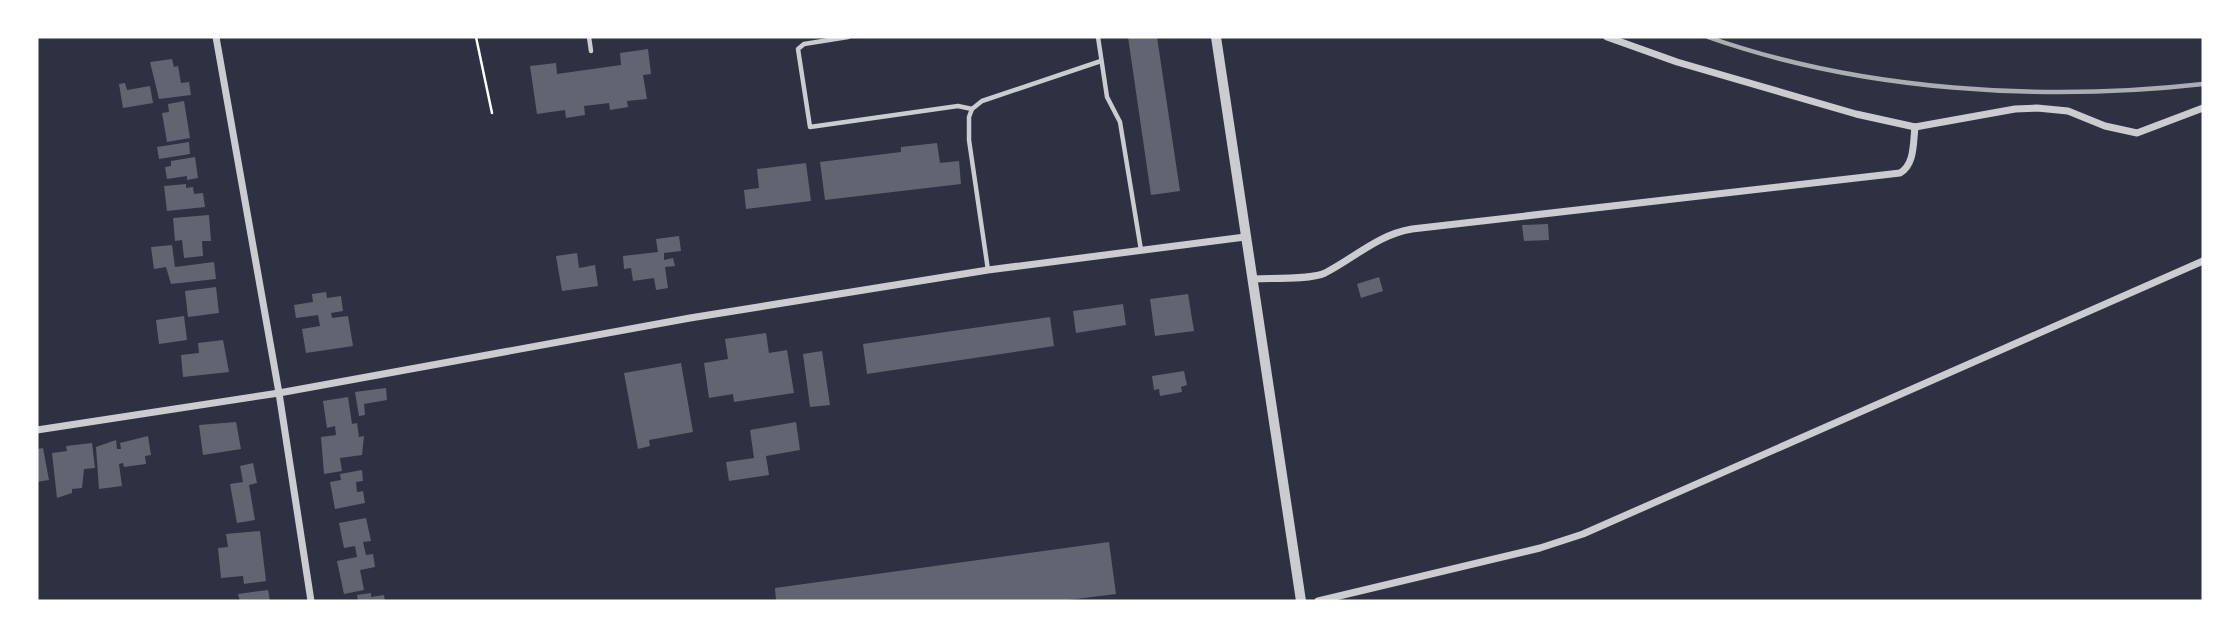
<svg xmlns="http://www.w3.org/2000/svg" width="2240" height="638" viewBox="0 0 2240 638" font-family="'Noto Sans',sans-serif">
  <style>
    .building { fill: #626471 }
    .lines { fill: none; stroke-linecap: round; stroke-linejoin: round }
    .path { stroke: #fff; stroke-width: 2.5 }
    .service { stroke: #caccd0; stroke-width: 4.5 }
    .minor { stroke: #caccd0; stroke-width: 7 }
    .tertiary { stroke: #caccd0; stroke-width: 10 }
    .rail { stroke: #abadb3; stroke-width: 4.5 }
  </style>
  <rect width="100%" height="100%" fill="#2d3142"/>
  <g class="building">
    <path d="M1128,37H1157L1180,191L1151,195Z"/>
    <path d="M648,49L651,74L643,75L647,99L627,101L628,107L610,110L609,103L584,106L585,115L566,118L565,110L537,114L530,66L556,63L557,74L621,65L620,53Z"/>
    <path d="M172,59L174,67L178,66L181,83L189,82L191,95L159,99L150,62Z"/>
    <path d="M125,83L127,90L150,86L153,103L123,108L119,84Z"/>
    <path d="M184,101L190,138L167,142L162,113L169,112L168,104Z"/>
    <path d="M189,142L190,154L159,159L157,147Z"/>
    <path d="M937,143L940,163L959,161L961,184L825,200L820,162L901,152V147Z"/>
    <path d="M195,157L198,178L187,180V176L167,179L165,167L171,166V161Z"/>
    <path d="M806,163L811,201L746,209L744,190L759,188L757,169Z"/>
    <path d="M186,184V188L193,187L194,194L203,193L205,207L167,211L164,186Z"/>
    <path d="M209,215L211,241H202L203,256L184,258L182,240L175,241L173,218Z"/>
    <path d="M1548,224L1549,240L1524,241L1522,225Z"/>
    <path d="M679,236L681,251L664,253V260L673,258L675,266L665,267L668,288L656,290L654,278L633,281L631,268L624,269L623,256L658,252L656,239Z"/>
    <path d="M172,245L175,267L214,262L216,279L171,284L166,267L154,269L151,247Z"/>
    <path d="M577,253L579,268L595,265L598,286L562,291L556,256Z"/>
    <path d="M1379,277L1383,291L1361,298L1357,284Z"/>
    <path d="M216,287L219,313L188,317L185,291Z"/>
    <path d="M326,292L327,298L341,296L343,311L331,313L332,318L348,316L353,346L306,353L302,329L320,326L318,315L296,318L294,305L313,302L312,294Z"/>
    <path d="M1188,294L1194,331L1155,336L1150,299Z"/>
    <path d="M1123,304L1126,325L1076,333L1073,311Z"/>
    <path d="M184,316L187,340L159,344L156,320Z"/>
    <path d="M1050,317L1054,346L867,374L863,344Z"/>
    <path d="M766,333L769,353L787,350L794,393L734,402L733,394L709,398L704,363L728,359L725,339Z"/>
    <path d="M223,340L229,372L183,377L181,355L199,353L198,343Z"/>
    <path d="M822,351L830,405L810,407L803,354Z"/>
    <path d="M681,363L693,432L649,440L650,446L638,449L624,373Z"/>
    <path d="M1184,371L1187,385L1181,387L1182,392L1160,396L1159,389L1154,390L1152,376Z"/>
    <path d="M386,388L387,400L364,404L365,415L359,416L355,392Z"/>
    <path d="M348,397L352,424L357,423L359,437L364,436L362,455L340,458L342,471L324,474L321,437L336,435L335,426L327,428L323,401Z"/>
    <path d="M236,422L241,449L203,455L199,425Z"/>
    <path d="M796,422L800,450L766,456L769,475L729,481L726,462L754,458L750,430Z"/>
    <path d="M148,436L151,455L145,456L146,464L124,467L123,463L119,464L122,486L99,489L96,447L116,440L117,449H121L120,443Z"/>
    <path d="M92,443L95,468L84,469L82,488L72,489V493L57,498L52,453L67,451L66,446Z"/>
    <path d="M43,448L49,480L37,482V449Z"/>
    <path d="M253,463L257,483L249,485L255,520L237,523L230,484L243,482L240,466Z"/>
    <path d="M362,470L363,481L356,482L357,492L363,491L365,503L335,509L330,482L341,480L340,474Z"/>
    <path d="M366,518L371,541L363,542L366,555L373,554L375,567L360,570L364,590L344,594L337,561L357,557L355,546L344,548L339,523Z"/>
    <path d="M260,531L266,581L244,584L243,576L221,578L218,548L228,547L226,534Z"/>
    <path d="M1109,542L1116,594L1060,601H776L775,588Z"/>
    <path d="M268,590L270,601H240L238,594Z"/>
    <path d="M371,593V597L384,595L385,601H358L357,595Z"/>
  </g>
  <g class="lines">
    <path class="path" d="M476,37L492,113"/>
    <g class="service">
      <path d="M589,37L591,51"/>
      <path d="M848,37L804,44L798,49L810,127L958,106L972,109"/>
      <path d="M1098,37L1107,97L1120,122L1141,250"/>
      <path d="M988,270L969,140V117L972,109L982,101L1101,61"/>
    </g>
    <g class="minor">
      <path d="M216,37L279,393L311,601"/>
      <path d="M1607,37L1677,62L1856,114L1915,127L2015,109L2037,108L2068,111L2105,126L2137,133L2203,108"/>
      <path d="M1254,279C1271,278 1310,280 1325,273C1356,257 1377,235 1412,229L1900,173C1915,164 1913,143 1915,127"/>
      <path d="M37,430L279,393L690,318L988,270L1245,237"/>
      <path d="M1318,601L1540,548L1583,534L2203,261"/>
    </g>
    <path class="tertiary" d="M1216,37L1301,601"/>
    <path class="rail" d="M1708,37C1861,91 2043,102 2203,84"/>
  </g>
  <rect width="2240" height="638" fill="none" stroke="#ffffff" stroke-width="77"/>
</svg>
